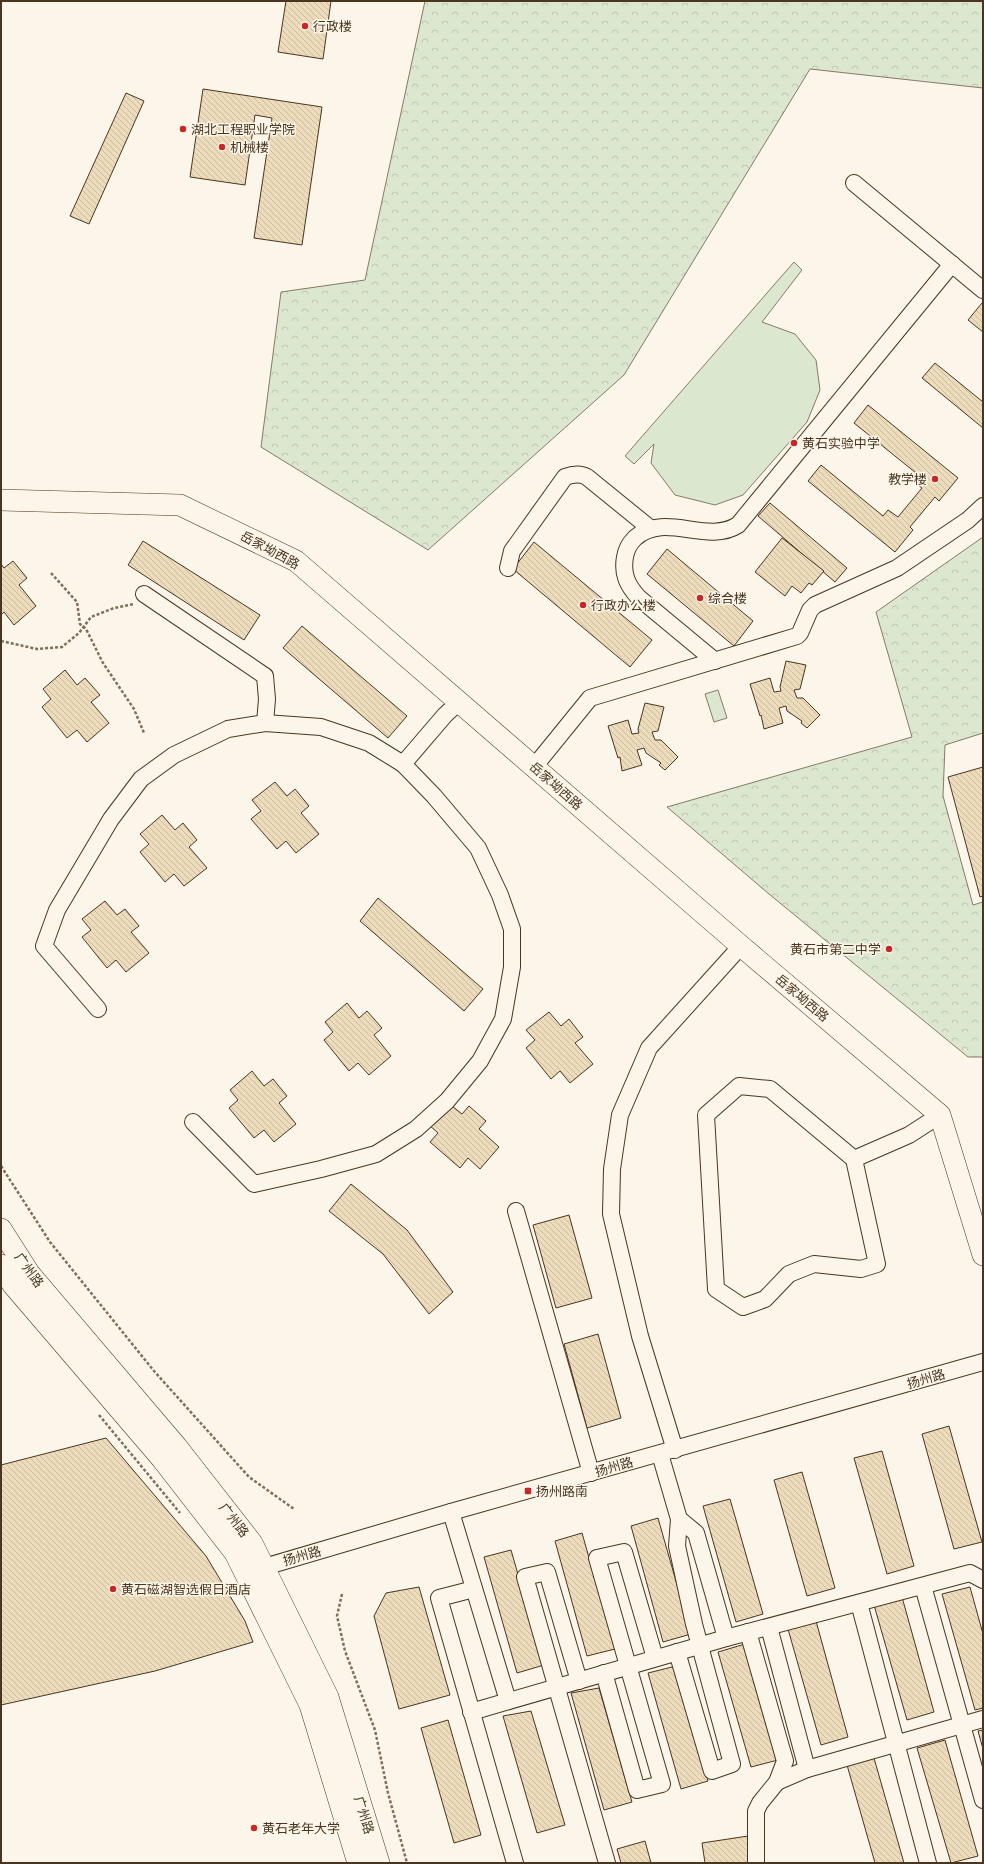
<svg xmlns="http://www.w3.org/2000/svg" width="984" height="1864" viewBox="0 0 984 1864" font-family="'Space Grotesk','Noto Sans SC',sans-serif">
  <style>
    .grass { fill: #dce7d0; stroke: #887966 }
    .forest { fill: url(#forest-crowns); stroke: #887966 }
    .building { fill: url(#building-back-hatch); stroke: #4a3520 }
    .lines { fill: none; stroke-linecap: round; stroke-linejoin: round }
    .minor-casing { stroke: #4a3520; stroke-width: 18 }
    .major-casing { stroke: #4a3520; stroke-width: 22 }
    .path { stroke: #7f6f5c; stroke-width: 2.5; stroke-dasharray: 3 2; stroke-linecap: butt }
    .minor { stroke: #fbf6e9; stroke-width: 16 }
    .major { stroke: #fbf6e9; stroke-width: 21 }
    .poi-dot { fill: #c62828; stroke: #fbf6e9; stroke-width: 1.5 }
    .labels { text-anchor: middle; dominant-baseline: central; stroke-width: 3; stroke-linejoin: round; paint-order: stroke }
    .poi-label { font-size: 13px; fill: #4a3520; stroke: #fbf6e9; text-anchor: start }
    .street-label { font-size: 13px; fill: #4a3520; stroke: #fbf6e9 }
  </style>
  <defs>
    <pattern id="forest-crowns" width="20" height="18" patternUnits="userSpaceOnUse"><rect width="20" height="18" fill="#dce7d0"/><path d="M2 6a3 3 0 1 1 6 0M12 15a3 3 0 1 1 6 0" fill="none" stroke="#bec7b2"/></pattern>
    <pattern id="building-back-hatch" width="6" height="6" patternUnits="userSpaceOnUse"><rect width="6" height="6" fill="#ecdcbc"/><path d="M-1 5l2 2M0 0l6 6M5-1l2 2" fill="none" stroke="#ccbda1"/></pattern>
  </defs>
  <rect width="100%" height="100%" fill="#fbf6e9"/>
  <g class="grass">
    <path d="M794,262L802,270L762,322L795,334L816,360L820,390L807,422L743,495L715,505L675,495L651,463L654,444L634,464L625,456Z"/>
    <path d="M718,690L727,718L714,722L705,694Z"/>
  </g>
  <g class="forest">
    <path d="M425,1H983V88L810,69L624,375L428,550L261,447L281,292L365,280Z"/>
    <path d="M983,537V733L945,745L943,796L973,905L983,902V1057H968L769,894L667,807L912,737L876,612Z"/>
  </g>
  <g class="building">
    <path d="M286,1H331L323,59L278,52Z"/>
    <path d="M203,89L322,107L302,245L254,238L272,118L255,115L245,185L190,177Z"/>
    <path d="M126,93L144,101L89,224L70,216Z"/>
    <path d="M982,303H983V332L968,320Z"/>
    <path d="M935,363L983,402V428L922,378Z"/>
    <path d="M868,405L958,478L939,501L935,497L910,527L913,530L895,552L808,481L821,465L883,516L888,510L898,517L922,488L911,480L916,473L854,423Z"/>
    <path d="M770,503L847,568L835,582L758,516Z"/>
    <path d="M782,538L824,571L812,585L809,583L801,593L792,586L785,596L755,572Z"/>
    <path d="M143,541L260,615L244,640L128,565Z"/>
    <path d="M534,542L652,640L630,667L513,569Z"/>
    <path d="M667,549L753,621L734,646L647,574Z"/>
    <path d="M13,561L27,578L19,585L36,606L14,625L4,612L1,615V564L4,568Z"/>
    <path d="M302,626L407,716L388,738L283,648Z"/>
    <path d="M786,661L806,665L800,689L794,690L797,698H803L820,715L807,728L801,723L802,721L787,711L786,706L779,708L783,723L764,729L761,715L760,716L750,684L770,678L774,692L781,691L780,687Z"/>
    <path d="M65,670L77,685L85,678L100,695L91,702L109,723L87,742L77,730L67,738L42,707L51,699L43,689Z"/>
    <path d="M645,703L664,707L658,731L652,732L655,740H661L678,757L665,770L659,765L661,763L646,753L644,748L637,750L642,765L622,771L620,757L618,758L608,726L628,720L632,734L639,733L638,729Z"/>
    <path d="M983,767V896L980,897L948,777Z"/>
    <path d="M275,782L287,796L295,789L309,806L301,813L319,834L296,853L286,841L277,849L251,819L261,811L252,800Z"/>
    <path d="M162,815L175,830L183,823L197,840L189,847L207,868L184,886L174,874L165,882L140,852L149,844L140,834Z"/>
    <path d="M378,898L483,989L464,1011L360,921Z"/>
    <path d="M105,901L117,915L125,909L139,926L131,932L149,953L126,972L116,960L107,968L82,937L91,930L82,919Z"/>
    <path d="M347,1003L359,1018L367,1011L382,1028L374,1035L391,1056L369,1075L358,1063L349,1071L324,1040L333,1032L325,1022Z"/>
    <path d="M549,1012L561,1026L569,1019L583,1037L575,1043L593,1064L570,1083L560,1071L551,1079L526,1048L535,1040L526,1030Z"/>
    <path d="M252,1071L264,1086L273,1079L287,1096L279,1103L296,1124L274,1142L264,1130L254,1138L229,1108L238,1100L230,1090Z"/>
    <path d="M447,1102L462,1114L469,1106L486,1121L479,1129L499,1147L480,1169L468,1158L460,1168L430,1142L438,1133L428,1124Z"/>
    <path d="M351,1184L407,1230L453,1292L429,1314L383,1254L329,1211Z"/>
    <path d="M569,1215L592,1298L556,1308L533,1225Z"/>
    <path d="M598,1334L621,1418L587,1428L564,1344Z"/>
    <path d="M949,1426L982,1542L954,1549L922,1434Z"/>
    <path d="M106,1438L206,1556L245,1621L253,1642L155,1671L1,1705V1465Z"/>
    <path d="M882,1451L914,1566L887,1574L854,1458Z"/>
    <path d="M802,1472L835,1588L807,1596L774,1480Z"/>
    <path d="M730,1499L763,1614L736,1622L703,1506Z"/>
    <path d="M658,1518L691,1634L663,1642L631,1526Z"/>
    <path d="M582,1533L615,1649L587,1656L555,1541Z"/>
    <path d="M511,1550L544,1665L517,1673L484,1557Z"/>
    <path d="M419,1587L450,1695L399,1709L374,1616L386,1593Z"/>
    <path d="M970,1587L983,1634V1708L975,1710L942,1594Z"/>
    <path d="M902,1597L934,1712L907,1720L874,1605Z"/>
    <path d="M816,1621L848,1737L821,1745L788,1629Z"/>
    <path d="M745,1644L778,1760L751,1767L718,1652Z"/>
    <path d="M676,1666L708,1781L681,1789L648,1673Z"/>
    <path d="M599,1688L632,1802L604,1810L571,1693Z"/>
    <path d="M531,1711L565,1825L537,1833L503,1716Z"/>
    <path d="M448,1720L481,1835L454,1843L421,1728Z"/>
    <path d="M983,1730V1749L978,1731Z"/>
    <path d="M945,1740L978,1856L951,1863L917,1748Z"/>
    <path d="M874,1758L904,1863H875L847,1765Z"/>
    <path d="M748,1836L750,1863H705L702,1843Z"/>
    <path d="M645,1841L651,1863H621L617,1849Z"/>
  </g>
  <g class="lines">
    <defs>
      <g id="minor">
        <path d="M854,183L983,290"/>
        <path d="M508,568L512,551L565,477C573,474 580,473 587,477L651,529"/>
        <path d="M144,594L265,676L267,699L265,723"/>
        <path d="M715,661L639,598C627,585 622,574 625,557C626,550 630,543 635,538C665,511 706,545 738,525L952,264"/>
        <path d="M534,767L590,698L797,636L800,633L810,610L815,605L897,568L968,520L983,506"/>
        <path d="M98,1009L44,946L57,910L111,819L141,779L174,755L228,729L265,723L321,727L369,743L403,764"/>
        <path d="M193,1122L254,1184L321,1169L376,1154L416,1129L447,1101L480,1061L503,1019L512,967V929L500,895L478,848L434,796L403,764L445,715L459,702"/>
        <path d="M854,1159L877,1264L861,1269L814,1264L789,1274L765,1299L743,1307L716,1289L706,1115L739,1086L770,1089L854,1159L909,1135L940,1115"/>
        <path d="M516,1211L591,1473"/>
        <path d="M675,1450L640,1336L611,1214L612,1169L620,1115L649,1048L741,946"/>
        <path d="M660,1454L679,1519L677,1546L694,1624L732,1764L712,1771L677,1652"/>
        <path d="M451,1512L508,1701"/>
        <path d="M679,1519L696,1533L726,1638"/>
        <path d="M254,1570L451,1512L983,1362"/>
        <path d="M923,1586L983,1800"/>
        <path d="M474,1589L439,1598L515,1863"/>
        <path d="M859,1603L928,1863"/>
        <path d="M769,1627L807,1769L983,1719"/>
        <path d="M748,1632L785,1761L777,1782L760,1803L756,1811V1863"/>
        <path d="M604,1673L637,1790L662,1784L597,1558L624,1552L655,1658"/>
        <path d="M579,1681L547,1572L525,1577L607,1863"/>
        <path d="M471,1712L726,1638L970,1573L983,1580"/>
        <path d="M777,1782L807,1769"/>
      </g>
      <g id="major">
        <path d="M1,500L180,505L296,561L741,946L940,1115L983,1255"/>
        <path d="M1,1229L29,1273L177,1447L252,1543L328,1697L379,1863"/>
        <path d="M1,1265L13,1285L162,1459L235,1553L310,1705L358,1863"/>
      </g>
    </defs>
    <use href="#minor" class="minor-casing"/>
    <use href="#major" class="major-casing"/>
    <g class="path">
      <path d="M51,573L77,602L80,624L86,629L103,663L134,709L144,733"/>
      <path d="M1,641L37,649L62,647L79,633L91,617L114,608L134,604"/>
      <path d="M1,1166L50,1242L154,1371L249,1477L294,1509"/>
      <path d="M99,1415L180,1513"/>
      <path d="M342,1594L337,1616L345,1651L375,1730L388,1793L407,1863"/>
    </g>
    <use href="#minor" class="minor"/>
    <use href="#major" class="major"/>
  </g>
  <g class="poi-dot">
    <circle cx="305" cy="26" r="4"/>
    <circle cx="183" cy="129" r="4"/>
    <circle cx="222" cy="147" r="4"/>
    <circle cx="794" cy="443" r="4"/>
    <circle cx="935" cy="479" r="4"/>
    <circle cx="700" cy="598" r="4"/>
    <circle cx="583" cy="605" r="4"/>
    <circle cx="889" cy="949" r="4"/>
    <rect x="524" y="1487" width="8" height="8" rx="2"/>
    <circle cx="113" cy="1589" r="4"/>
    <circle cx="254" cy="1828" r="4"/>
  </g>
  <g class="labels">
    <g class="poi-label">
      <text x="313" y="26">行政楼</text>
      <text x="191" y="129">湖北工程职业学院</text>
      <text x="230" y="147">机械楼</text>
      <text x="802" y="443">黄石实验中学</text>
      <text x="927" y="479" text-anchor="end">教学楼</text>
      <text x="708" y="598">综合楼</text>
      <text x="591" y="605">行政办公楼</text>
      <text x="881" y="949" text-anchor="end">黄石市第二中学</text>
      <text x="536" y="1491">扬州路南</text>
      <text x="121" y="1589">黄石磁湖智选假日酒店</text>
      <text x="262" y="1828">黄石老年大学</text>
    </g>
    <g class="street-label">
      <text transform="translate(270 550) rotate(28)">岳家坳西路</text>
      <text transform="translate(556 786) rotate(41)">岳家坳西路</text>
      <text transform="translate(802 998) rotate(40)">岳家坳西路</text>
      <text transform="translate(29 1270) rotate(54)">广州路</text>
      <text transform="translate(926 1379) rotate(-16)">扬州路</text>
      <text transform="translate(614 1467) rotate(-16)">扬州路</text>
      <text transform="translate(234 1520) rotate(52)">广州路</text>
      <text transform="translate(302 1556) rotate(-16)">扬州路</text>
      <text transform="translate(364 1815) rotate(73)">广州路</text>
    </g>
  </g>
  <rect width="984" height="1864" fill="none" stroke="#4a3520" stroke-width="4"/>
</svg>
